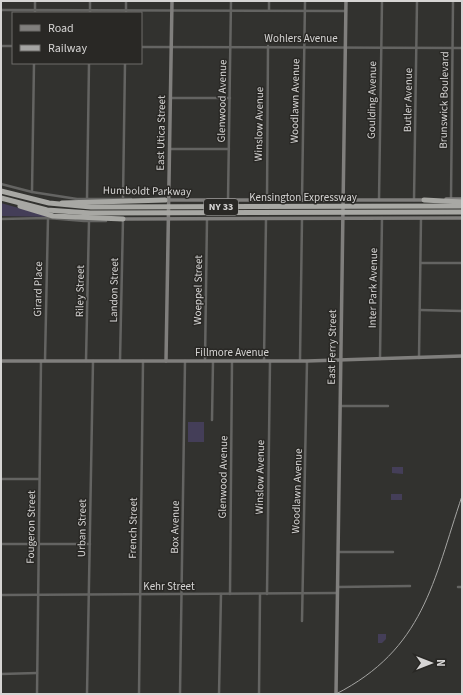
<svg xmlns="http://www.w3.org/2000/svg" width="463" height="695" viewBox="0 0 463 695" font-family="'Source Sans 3',sans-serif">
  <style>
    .green { fill: #443e58 }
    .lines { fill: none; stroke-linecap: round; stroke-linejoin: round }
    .street { stroke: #646462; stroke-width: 2.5 }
    .secondary { stroke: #807f7d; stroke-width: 3.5 }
    .highway { stroke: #a8a8a4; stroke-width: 5 }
    .rail { stroke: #a5a5a3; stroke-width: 1 }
    .labels { text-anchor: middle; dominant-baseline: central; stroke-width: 3; stroke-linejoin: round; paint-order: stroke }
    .shield { fill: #292825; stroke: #a2a1a0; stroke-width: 1 }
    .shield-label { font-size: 10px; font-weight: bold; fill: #d6d5d4 }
    .street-label { font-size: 11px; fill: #d6d5d4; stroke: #292825 }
  </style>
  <rect width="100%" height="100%" fill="#32322f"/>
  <g class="green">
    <path d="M1,203L51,217L1,216Z"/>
    <rect x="188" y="422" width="16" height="20"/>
    <path d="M392,467H403V474L392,473Z"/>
    <rect x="391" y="494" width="11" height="6"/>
    <path d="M378,634H386V639L382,643H378Z"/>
  </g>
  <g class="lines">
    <g class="street">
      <path d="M1,10L346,11"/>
      <path d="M269,10V1"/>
      <path d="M35,13V1"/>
      <path d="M90,13V1"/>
      <path d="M126,13V1"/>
      <path d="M1,46H13"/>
      <path d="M141,47L462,48"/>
      <path d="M170,98H230"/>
      <path d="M169,149H229"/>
      <path d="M1,184L32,192L77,199H131"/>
      <path d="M32,192L34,63"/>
      <path d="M123,198L125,63"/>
      <path d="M87,199L89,63"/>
      <path d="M451,199L453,1"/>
      <path d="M228,200L231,1"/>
      <path d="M267,200L268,46"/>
      <path d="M302,200L305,1"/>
      <path d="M379,200L382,1"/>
      <path d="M414,200L417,1"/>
      <path d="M1,219L48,218L84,221H106"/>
      <path d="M421,263H462"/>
      <path d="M420,310L462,311"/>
      <path d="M419,358L421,218"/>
      <path d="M380,359L382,218"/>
      <path d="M45,361L48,218"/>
      <path d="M86,361L89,221"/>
      <path d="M120,361L123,219"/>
      <path d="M205,361L207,219"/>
      <path d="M264,361L266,219"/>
      <path d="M300,361L302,219"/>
      <path d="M340,406H388"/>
      <path d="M212,420L213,361"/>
      <path d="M1,479H39"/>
      <path d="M1,544H90"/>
      <path d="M338,552H393"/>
      <path d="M338,587L410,586"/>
      <path d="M458,587H462"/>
      <path d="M230,594L232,361"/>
      <path d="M267,594L270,361"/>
      <path d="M1,595L337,593"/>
      <path d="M302,621L307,361"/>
      <path d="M1,674L37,673"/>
      <path d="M37,694L41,361"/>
      <path d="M87,694L93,361"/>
      <path d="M139,694L143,361"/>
      <path d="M180,694L185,361"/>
      <path d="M219,694L221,594"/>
      <path d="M259,694L260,594"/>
    </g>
    <g class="secondary">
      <path d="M446,199H462"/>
      <path d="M168,200H426"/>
      <path d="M123,219L462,218"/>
      <path d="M1,361H307L462,356"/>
      <path d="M166,361L172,1"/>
      <path d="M336,694L346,1"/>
    </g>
    <g class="highway">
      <path d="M1,191L49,203L91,207L462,206"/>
      <path d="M1,198L47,210L90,213L462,212"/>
      <path d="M424,200L462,202"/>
      <path d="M62,203L165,200"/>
      <path d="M20,206L53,216L123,219"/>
    </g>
    <path class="rail" d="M336,694C424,649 433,582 462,496"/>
  </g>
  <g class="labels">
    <rect class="shield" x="204" y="199" width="34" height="16" rx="3"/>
    <g class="shield-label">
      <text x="221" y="207">NY 33</text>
    </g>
    <g class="street-label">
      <text x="301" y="38">Wohlers Avenue</text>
      <text transform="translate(372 100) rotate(-89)">Goulding Avenue</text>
      <text transform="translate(408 100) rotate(-89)">Butler Avenue</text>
      <text transform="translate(444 100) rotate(-89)">Brunswick Boulevard</text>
      <text transform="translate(222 101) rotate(-89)">Glenwood Avenue</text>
      <text transform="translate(295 101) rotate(-89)">Woodlawn Avenue</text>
      <text transform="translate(259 124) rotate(-89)">Winslow Avenue</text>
      <text transform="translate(161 133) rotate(-89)">East Utica Street</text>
      <text transform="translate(147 191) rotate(1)">Humboldt Parkway</text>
      <text x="303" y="197">Kensington Expressway</text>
      <text transform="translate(373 288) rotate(-89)">Inter Park Avenue</text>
      <text transform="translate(38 289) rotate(-89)">Girard Place</text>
      <text transform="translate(114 290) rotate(-89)">Landon Street</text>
      <text transform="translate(198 290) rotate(-89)">Woeppel Street</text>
      <text transform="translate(80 291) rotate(-89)">Riley Street</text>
      <text transform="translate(332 347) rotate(-89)">East Ferry Street</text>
      <text x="232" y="352">Fillmore Avenue</text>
      <text transform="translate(223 477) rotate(-89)">Glenwood Avenue</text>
      <text transform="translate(260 477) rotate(-89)">Winslow Avenue</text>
      <text transform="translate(297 491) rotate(-88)">Woodlawn Avenue</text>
      <text transform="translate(31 527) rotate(-89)">Fougeron Street</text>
      <text transform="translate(175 527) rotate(-89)">Box Avenue</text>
      <text transform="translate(82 528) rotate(-89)">Urban Street</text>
      <text transform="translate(133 528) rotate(-89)">French Street</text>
      <text x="169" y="586">Kehr Street</text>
    </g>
  </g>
  <rect width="463" height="695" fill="none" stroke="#d6d5d4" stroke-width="4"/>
  <rect x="12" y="12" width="130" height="52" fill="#292825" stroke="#6e6d6b"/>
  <rect x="20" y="25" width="20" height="6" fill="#807f7d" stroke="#6e6d6b"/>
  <text x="48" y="32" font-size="12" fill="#d6d5d4">Road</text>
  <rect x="20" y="45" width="20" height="6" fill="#a5a5a3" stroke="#6e6d6b"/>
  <text x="48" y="52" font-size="12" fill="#d6d5d4">Railway</text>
  <g transform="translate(431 663) rotate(90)" stroke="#292825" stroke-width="3" paint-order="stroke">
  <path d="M0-3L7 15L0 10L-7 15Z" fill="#d6d5d4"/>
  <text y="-6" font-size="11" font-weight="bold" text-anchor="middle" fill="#d6d5d4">N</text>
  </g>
</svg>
